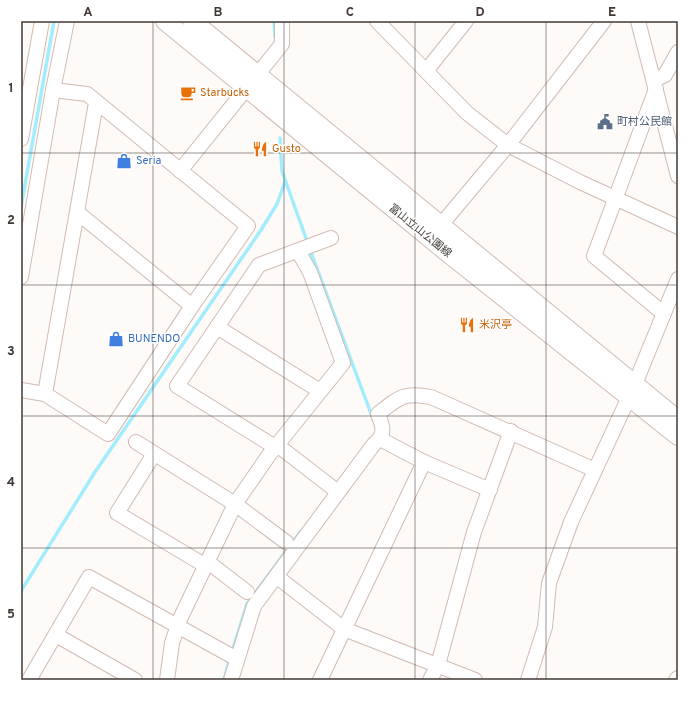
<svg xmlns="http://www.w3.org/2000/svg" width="699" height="701" viewBox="0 0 699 701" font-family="Overpass,'Noto Sans JP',sans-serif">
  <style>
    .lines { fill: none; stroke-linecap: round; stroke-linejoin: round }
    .stream { stroke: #a1edfe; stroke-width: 3.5 }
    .minor-casing { stroke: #d0bbb2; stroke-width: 16 }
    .major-casing { stroke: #d0bbb2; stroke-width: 20 }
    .minor { stroke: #fff; stroke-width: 14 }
    .major { stroke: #fff; stroke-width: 18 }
    .grid { fill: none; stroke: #413935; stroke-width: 1; stroke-opacity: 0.55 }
    .labels { text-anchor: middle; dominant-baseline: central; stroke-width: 3; stroke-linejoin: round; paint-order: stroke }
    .food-label { font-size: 11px; fill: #c56008; stroke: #fff; text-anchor: start }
    .service-label { font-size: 11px; fill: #4e5e75; stroke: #fff; text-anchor: start }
    .shop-label { font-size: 11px; fill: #366cbe; stroke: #fff; text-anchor: start }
    .street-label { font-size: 11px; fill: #413935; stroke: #fff }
    .neatline { fill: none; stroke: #413935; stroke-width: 1.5 }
    .grid-label { font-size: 13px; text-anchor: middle; font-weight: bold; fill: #413935 }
  </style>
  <rect width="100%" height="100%" fill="#fefaf8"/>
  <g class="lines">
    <g class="stream">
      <path d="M274,21L275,37"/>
      <path d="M280,138L282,171L308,244"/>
      <path d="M21,207L54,21"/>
      <path d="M310,250L373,419"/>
      <path d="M21,591L95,472L261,230L277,204L285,182"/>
      <path d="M232,652L247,604L301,531"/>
      <path d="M224,680L230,658"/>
    </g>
    <defs>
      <g id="minor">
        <path d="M377,21L467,113L508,145L580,182L678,227"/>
        <path d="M638,21L678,176"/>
        <path d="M426,71L466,21"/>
        <path d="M654,80L665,75L678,52"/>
        <path d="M656,89L594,256L663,313"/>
        <path d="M53,90L87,94L248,226L192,306L108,434L45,394L96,103"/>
        <path d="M21,139L42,21"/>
        <path d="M180,171L282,44V21"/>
        <path d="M78,213L192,306"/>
        <path d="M435,232L508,145L604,21"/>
        <path d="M331,238L259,265L177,386L275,447L281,448L338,492"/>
        <path d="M21,277L53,90L67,21"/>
        <path d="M217,327L320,391"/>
        <path d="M21,390L45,394"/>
        <path d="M380,439L424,462L490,490"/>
        <path d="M136,442L235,504L286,542"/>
        <path d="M154,454L117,513L206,566"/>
        <path d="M208,562L247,592"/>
        <path d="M276,576L344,629L475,680"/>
        <path d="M56,635L135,680"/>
        <path d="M29,680L89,577L237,659"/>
        <path d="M167,680L172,643L180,619L235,504L269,455L343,363L310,272L298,251"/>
        <path d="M231,680L254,606L374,444C386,435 383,426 378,414C399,397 404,392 431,397L595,470"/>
        <path d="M320,680L424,462"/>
        <path d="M430,680L438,665L474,532L511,431"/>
        <path d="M528,680L545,627L549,583L571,522L635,384L678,279"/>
        <path d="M676,680L678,678"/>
      </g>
      <g id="major">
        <path d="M165,21L448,253L678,436"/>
        <path d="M192,21L678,420"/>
      </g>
    </defs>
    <use href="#minor" class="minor-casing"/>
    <use href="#major" class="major-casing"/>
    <use href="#minor" class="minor"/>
    <use href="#major" class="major"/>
  </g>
  <path class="grid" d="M153,21V680M284,21V680M415,21V680M546,21V680M21,153H678M21,285H678M21,416H678M21,548H678"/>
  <defs>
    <symbol id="cafe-bare" viewBox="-9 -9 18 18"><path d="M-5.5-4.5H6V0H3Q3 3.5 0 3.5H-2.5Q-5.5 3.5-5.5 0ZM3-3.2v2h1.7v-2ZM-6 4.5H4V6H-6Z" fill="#e8710a" stroke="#fff" stroke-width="2.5" paint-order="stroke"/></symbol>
    <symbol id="civic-bare" viewBox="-9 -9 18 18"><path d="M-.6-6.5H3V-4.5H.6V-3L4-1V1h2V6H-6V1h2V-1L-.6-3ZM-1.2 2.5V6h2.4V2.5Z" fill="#5c6f8a" stroke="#fff" stroke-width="2.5" paint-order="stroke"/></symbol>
    <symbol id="restaurant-bare" viewBox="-9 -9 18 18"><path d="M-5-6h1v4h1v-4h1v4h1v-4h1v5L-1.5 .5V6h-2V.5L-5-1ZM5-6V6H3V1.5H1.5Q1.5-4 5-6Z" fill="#e8710a" stroke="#fff" stroke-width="2.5" paint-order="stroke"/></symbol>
    <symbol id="shop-bare" viewBox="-9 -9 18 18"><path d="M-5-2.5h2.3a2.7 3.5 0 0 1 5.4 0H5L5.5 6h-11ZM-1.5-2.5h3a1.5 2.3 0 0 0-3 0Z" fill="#3f7fe0" stroke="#fff" stroke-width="2.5" paint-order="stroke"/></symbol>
  </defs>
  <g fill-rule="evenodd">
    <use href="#cafe-bare" x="177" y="82" width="22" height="22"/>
    <use href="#civic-bare" x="594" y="111" width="22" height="22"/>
    <use href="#restaurant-bare" x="249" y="138" width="22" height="22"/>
    <use href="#shop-bare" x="113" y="150" width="22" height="22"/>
    <use href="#restaurant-bare" x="456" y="314" width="22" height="22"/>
    <use href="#shop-bare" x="105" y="328" width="22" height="22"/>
  </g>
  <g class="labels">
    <g class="food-label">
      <text x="200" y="93">Starbucks</text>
      <text x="272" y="149">Gusto</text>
      <text x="479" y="325">米沢亭</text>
    </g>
    <g class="service-label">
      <text x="617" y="122">町村公民館</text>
    </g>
    <g class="shop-label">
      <text x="136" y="161">Seria</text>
      <text x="128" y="339">BUNENDO</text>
    </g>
    <g class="street-label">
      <text transform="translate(420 231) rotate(39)">富山立山公園線</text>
    </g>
  </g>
  <rect width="699" height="701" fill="none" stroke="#ffffff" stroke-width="44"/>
  <rect x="22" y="22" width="655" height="657" class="neatline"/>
  <g class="grid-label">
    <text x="88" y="16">A</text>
    <text x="218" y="16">B</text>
    <text x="350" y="16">C</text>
    <text x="480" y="16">D</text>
    <text x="612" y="16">E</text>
    <text x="11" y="92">1</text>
    <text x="11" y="224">2</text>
    <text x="11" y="355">3</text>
    <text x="11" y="486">4</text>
    <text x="11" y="618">5</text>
  </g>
</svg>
